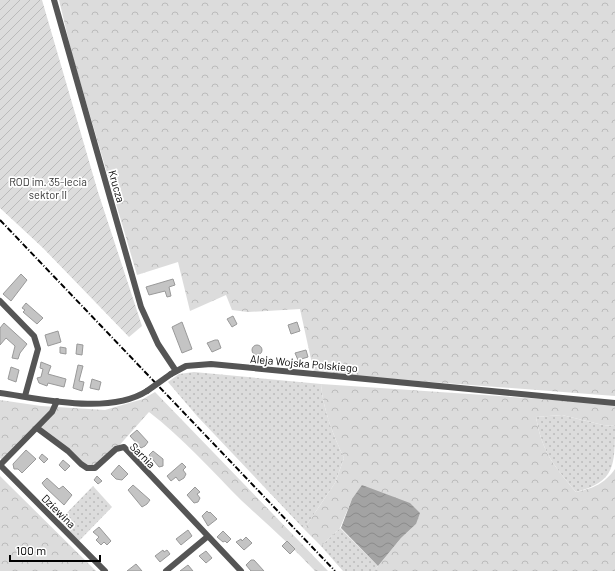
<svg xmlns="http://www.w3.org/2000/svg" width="615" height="571" viewBox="0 0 615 571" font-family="Barlow,sans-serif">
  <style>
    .grass { fill: url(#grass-dots) }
    .forest { fill: url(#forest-crowns) }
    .garden { fill: url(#garden-furrows) }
    .water { fill: url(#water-waves) }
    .building { fill: #c4c4c4; stroke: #999 }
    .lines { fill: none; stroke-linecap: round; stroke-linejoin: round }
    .minor { stroke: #555; stroke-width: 6 }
    .rail { stroke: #000; stroke-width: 2; stroke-dasharray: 6 2 1 2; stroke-linecap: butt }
    .minor-bridge { stroke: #555; stroke-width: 6 }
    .labels { text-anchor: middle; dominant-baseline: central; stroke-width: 3.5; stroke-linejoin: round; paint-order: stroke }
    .park-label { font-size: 11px; fill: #333; stroke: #fff }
    .street-label { font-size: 11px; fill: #000; stroke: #fff }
  </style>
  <defs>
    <pattern id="grass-dots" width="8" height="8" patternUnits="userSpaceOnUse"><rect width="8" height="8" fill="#dcdcdc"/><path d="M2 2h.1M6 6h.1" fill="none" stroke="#bbb" stroke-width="1.8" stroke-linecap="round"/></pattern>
    <pattern id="forest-crowns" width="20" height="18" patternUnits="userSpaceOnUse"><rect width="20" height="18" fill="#dcdcdc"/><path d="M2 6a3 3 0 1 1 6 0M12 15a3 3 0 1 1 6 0" fill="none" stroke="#bbb"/></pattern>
    <pattern id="garden-furrows" width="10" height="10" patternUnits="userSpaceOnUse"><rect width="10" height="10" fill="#dcdcdc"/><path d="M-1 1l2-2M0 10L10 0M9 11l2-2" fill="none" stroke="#bbb"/></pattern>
    <pattern id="water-waves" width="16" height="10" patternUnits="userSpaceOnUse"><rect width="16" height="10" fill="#a3a3a3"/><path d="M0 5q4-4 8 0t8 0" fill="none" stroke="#8b8b8b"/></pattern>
  </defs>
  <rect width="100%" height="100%" fill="#fff"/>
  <g class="grass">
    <path d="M194,372L321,384C323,409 333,435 344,458L335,483L304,529L197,416L168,382L179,374Z"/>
    <path d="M562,415L603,425L615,426C615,466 615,482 576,492C554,466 542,452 536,417Z"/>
    <path d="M93,486L112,507L77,543L57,523Z"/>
    <path d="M340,528L378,566L374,571H343L321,546Z"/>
  </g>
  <g class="forest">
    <path d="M59,0H615V396L314,373L300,309L248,312L232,310L226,295L190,311L178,262L137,275L72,54Z"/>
    <path d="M321,384L615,404V426L603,425L562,415L536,417C542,452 554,466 576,492C594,488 604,484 615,469V571H374L401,538L416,524L352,499L340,528L321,546L304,529L335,483L344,458C333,435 323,409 321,384Z"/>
    <path d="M155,392L328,571H315C292,546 267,524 242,501C212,471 183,438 149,412L116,449L95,468H87L37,428L3,461L0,458V400L41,406L105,410L143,399Z"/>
    <path d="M0,476L10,486L96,571H0Z"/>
  </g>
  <path class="garden" d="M0,0H42L98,192L142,326L129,337L43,248L0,208Z"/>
  <path class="water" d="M362,485L410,503L420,513L416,524L401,538L378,566L341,528L352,499Z"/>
  <g class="building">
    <path d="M21,274L27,280L11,301L3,294Z"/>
    <path d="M173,279L175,285L169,287L171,296L167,297L165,291L149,295L146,287Z"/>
    <path d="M26,303L43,318L37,324L23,312L25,310L22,308Z"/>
    <path d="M233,316L237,324L232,327L227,319Z"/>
    <path d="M182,322L192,349L182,353L172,327Z"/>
    <path d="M297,322L300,331L291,334L288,325Z"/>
    <path d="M4,323L27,344L20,353L18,359L12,358L15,346L6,338L0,345V328Z"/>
    <path d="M58,331L61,342L48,346L45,335Z"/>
    <path d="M215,340H218L221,348L212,352L207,343Z"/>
    <path d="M77,344L83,345L82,355L76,354Z"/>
    <circle cx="257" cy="350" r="5"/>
    <path d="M60,347L66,348V354L60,353Z"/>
    <path d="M306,350L308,357L298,360L295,353Z"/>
    <path d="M41,362L51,366L48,374L66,379L64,387L48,383L47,386L39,383L37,378L41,377L43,369L40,368Z"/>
    <path d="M78,365L83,366L79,381L84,382L82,391L73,388Z"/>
    <path d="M11,367L19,370L16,382L8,379Z"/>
    <path d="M92,379L101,382L99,390L90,388Z"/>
    <path d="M137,430L148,442L145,446L141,448L130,436Z"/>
    <path d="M26,450L36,459L22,473L18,469H14L13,464Z"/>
    <path d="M153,451L163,459V466L159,467L149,455Z"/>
    <path d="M42,454L48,459L44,463L39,458Z"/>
    <path d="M63,460L70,466L65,471L59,465Z"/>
    <path d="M182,463L186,467L183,470L186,474L184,478L179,481L176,477L171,481L167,476Z"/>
    <path d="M119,465L128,474L122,480L116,479L111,474Z"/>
    <path d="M97,476L102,481L98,484L94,480Z"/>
    <path d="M47,478L59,489L63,486L72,495L64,505L45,487L42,483Z"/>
    <path d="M133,485L150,500L147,504L142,507L128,490Z"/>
    <path d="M195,487L200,492L197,494L200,498L198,502L194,503L187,495Z"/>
    <path d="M207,511L209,513L210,512L217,519L208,526L202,516Z"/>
    <path d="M99,527L111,541L107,545L104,542L101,545L96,540L99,537L93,532Z"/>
    <path d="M188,530L192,536L181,545L176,539Z"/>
    <path d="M223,531L231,539L227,543L225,541L223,542L217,537Z"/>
    <path d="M246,537L252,543L244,550L236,542L241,539L242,541Z"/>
    <path d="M287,541L295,549L290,554L282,546Z"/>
    <path d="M163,550L164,552L167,550L170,554L160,562L155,556Z"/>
    <path d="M206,551L212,558L206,563L199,556Z"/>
    <path d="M251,560H254L264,571H251L246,565Z"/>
    <path d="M136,564L142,571H127Z"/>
    <path d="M188,565L193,571H180Z"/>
  </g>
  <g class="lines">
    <g class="minor">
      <path d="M54,0L141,307L158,344L176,371"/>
      <path d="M0,301L34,336L38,349L25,396"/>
      <path d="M171,374L186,366L211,364L615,403"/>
      <path d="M0,393C43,399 109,415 147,391"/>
      <path d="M37,428L68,451L81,464L87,468H95L116,449L124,447L241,571"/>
      <path d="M0,465L105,571"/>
      <path d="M0,465L52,412L57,401"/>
      <path d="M166,571L207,537"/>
    </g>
    <path class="rail" d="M0,220L335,571"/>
    <path class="minor-bridge" d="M147,391L171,374"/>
  </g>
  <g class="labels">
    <g class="park-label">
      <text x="48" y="181">ROD im. 35-lecia<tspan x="48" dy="13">sektor II</tspan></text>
    </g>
    <g class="street-label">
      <text transform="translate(117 186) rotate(74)">Krucza</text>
      <text transform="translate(304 363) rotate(5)">Aleja Wojska Polskiego</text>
      <text transform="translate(143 455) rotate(45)">Sarnia</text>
      <text transform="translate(59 511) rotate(45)">Dziewina</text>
    </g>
  </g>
  <path d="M10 555v6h90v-6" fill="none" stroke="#000000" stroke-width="2"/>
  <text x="16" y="555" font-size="12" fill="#000000" stroke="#ffffff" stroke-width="3" paint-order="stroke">100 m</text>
</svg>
